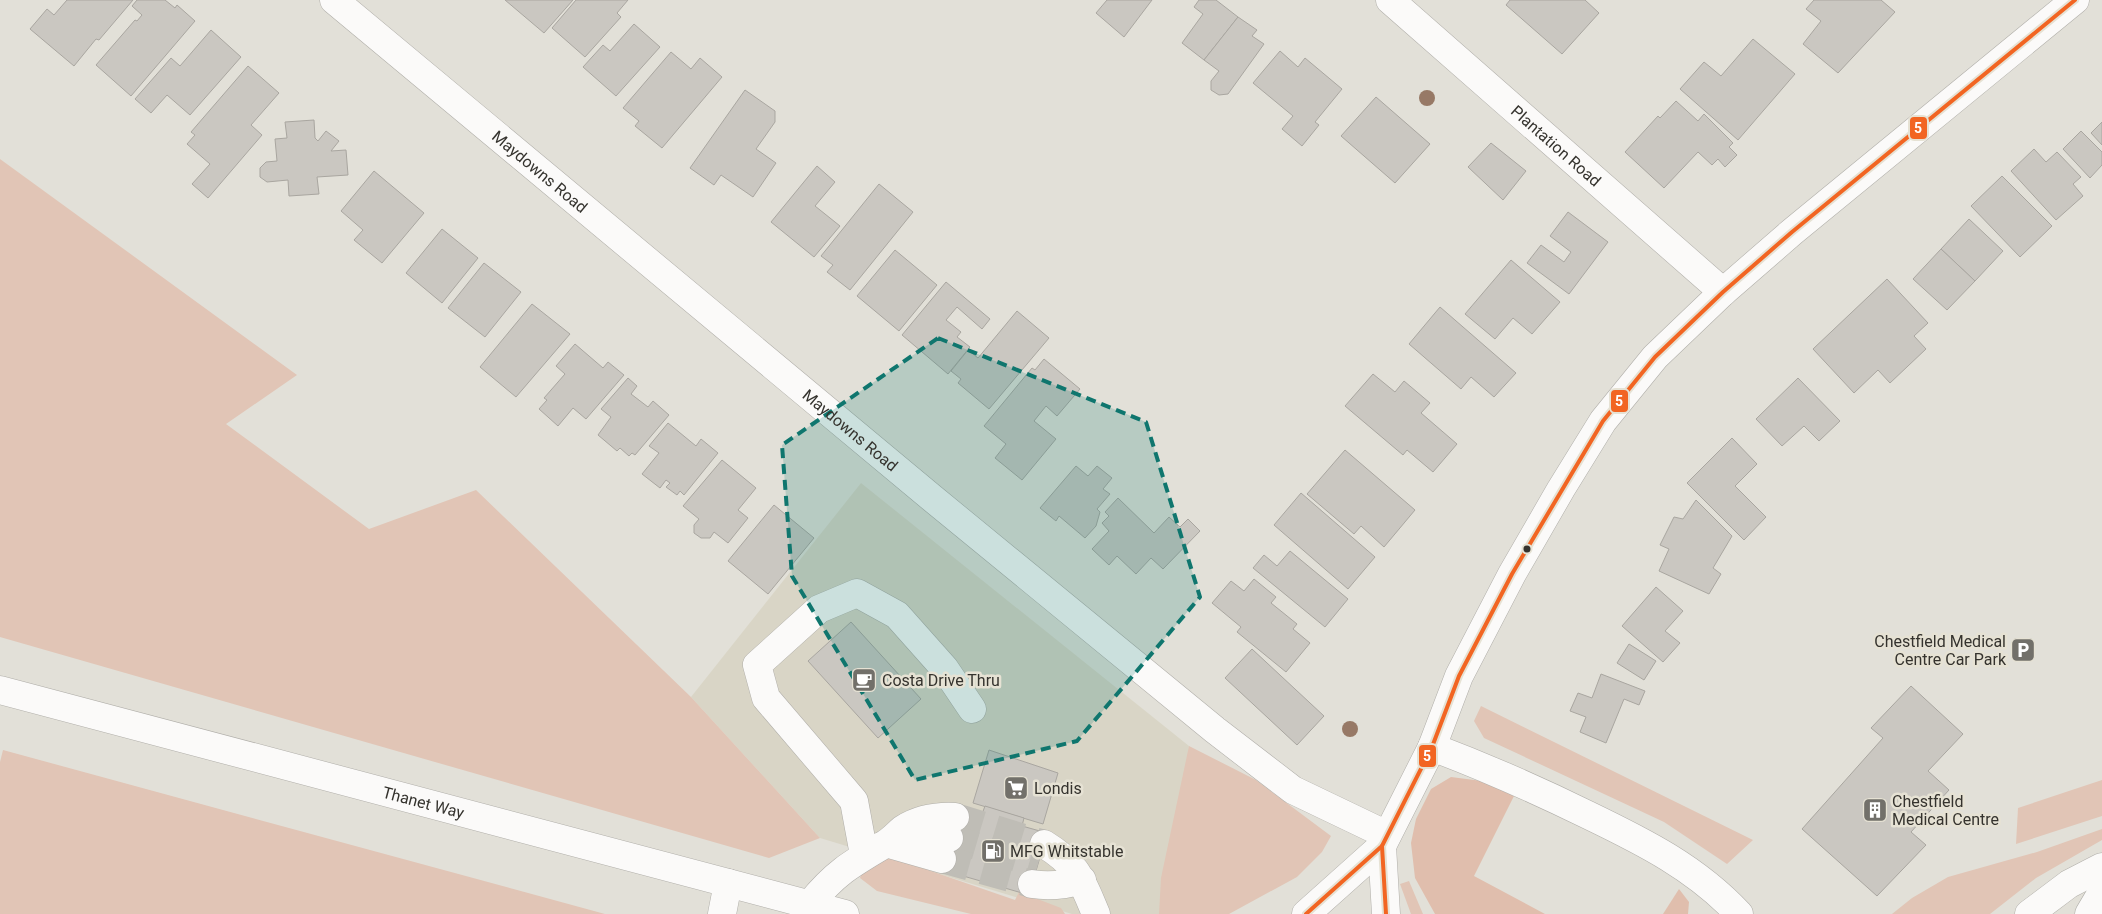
<svg xmlns="http://www.w3.org/2000/svg" width="2102" height="914" viewBox="0 0 2102 914" font-family="Roboto,sans-serif">
  <style>
    .built { fill: #d9d5c6 }
    .green { fill: #e1c5b6 }
    .forest { fill: #e0bead }
    .building { fill: #cac7c1; stroke: #a9a6a0 }
    .lines { fill: none; stroke-linecap: round; stroke-linejoin: round }
    .minor-tunnel { stroke: #bfbdb6; stroke-width: 28; stroke-dasharray: 28 14; stroke-linecap: butt }
    .minor-casing { stroke: #b0aea9; stroke-width: 29 }
    .major-casing { stroke: #b0aea9; stroke-width: 29 }
    .minor { stroke: #fbfaf9; stroke-width: 28 }
    .major { stroke: #fbfaf9; stroke-width: 28 }
    .bus-1-casing { stroke: #e6e2d4; stroke-width: 8 }
    .bus-1 { stroke: #f26522; stroke-width: 4 }
    .tree { fill: #977966 }
    .marked { fill: #0f766e; fill-opacity: 0.2; stroke: #0f766e; stroke-width: 4; stroke-dasharray: 10 6; stroke-linejoin: round }
    .bus-dot { fill: #35332e; stroke: #e6e2d4; stroke-width: 2 }
    .labels { text-anchor: middle; dominant-baseline: central; stroke-width: 5; stroke-linejoin: round; paint-order: stroke }
    .street-label { font-size: 16px; fill: #35332e; stroke: #e6e2d4 }
    .poi-label { font-size: 16px; fill: #35332e; stroke: #e6e2d4; text-anchor: start }
    .line-badge { stroke: #e6e2d4; stroke-width: 2 }
    .badge-label { font-size: 14px; text-anchor: middle; font-weight: bold; fill: #fff }
  </style>
  <rect width="100%" height="100%" fill="#e2e0d8"/>
  <path class="built" d="M861,483L1189,746L1181,914H1072L820,838L691,697Z"/>
  <g class="green">
    <path d="M0,159L297,375L226,424L369,529L476,490L691,697L820,838L769,858L0,637Z"/>
    <path d="M1481,706L1753,840L1727,864L1664,822L1484,738L1474,721Z"/>
    <path d="M1189,746L1256,780L1331,836L1322,852L1297,877L1229,914H1159L1161,878Z"/>
    <path d="M3,750L605,914H0V762Z"/>
    <path d="M2102,780V816L2016,844L2018,808Z"/>
    <path d="M2102,829V840L2036,878L1990,914H1892L1912,898L1948,877L2037,852Z"/>
    <path d="M909,857L926,863L928,870L1015,900L1019,892L1061,908L1065,914H971L877,891L860,878L864,866L875,859Z"/>
    <path d="M1409,881L1423,914H1411L1400,884Z"/>
  </g>
  <g class="forest">
    <path d="M1451,777L1482,781L1514,796L1474,876L1545,914H1435L1415,878L1411,843L1416,819L1431,789Z"/>
    <path d="M1679,889L1689,902L1688,914H1663Z"/>
  </g>
  <g class="building">
    <path d="M67,0H133L99,40L96,39L74,66L30,29L47,9L54,15Z"/>
    <path d="M137,0H165L175,8L177,5L195,21L131,96L96,65L135,20L137,21L142,15L132,6Z"/>
    <path d="M505,0H573L544,33Z"/>
    <path d="M576,0H628L617,13L621,17L585,57L552,28Z"/>
    <path d="M1107,0H1152L1124,37L1096,13Z"/>
    <path d="M1199,0H1216L1238,17L1204,60L1182,43L1203,14L1194,7Z"/>
    <path d="M1510,0H1585L1599,13L1562,54L1506,5Z"/>
    <path d="M1814,0H1881L1895,12L1838,73L1803,44L1821,21L1806,9Z"/>
    <path d="M1238,17L1257,30L1252,36L1264,44L1228,94L1219,95L1211,90V81L1219,71L1204,60Z"/>
    <path d="M634,24L660,47L616,96L583,67L603,45L610,51Z"/>
    <path d="M211,30L241,57L190,115L167,95L151,113L135,99L171,58L180,66Z"/>
    <path d="M1753,39L1795,74L1738,140L1680,89L1704,62L1721,76Z"/>
    <path d="M1280,51L1298,67L1305,58L1342,89L1315,122L1319,125L1302,146L1282,129L1293,116L1253,83Z"/>
    <path d="M671,52L691,69L700,58L722,77L662,148L635,126L639,121L623,108Z"/>
    <path d="M248,66L279,93L251,125L262,135L208,198L192,184L210,164L187,144L195,135L191,132Z"/>
    <path d="M745,90L775,111V122L756,149L776,163L753,197L721,175L714,185L690,168Z"/>
    <path d="M1376,97L1430,144L1395,183L1341,136Z"/>
    <path d="M1676,101L1698,121L1704,114L1733,143L1729,147L1737,155L1725,167L1718,159L1712,165L1698,152L1664,188L1625,152L1658,116L1660,118Z"/>
    <path d="M314,120L315,138L318,141L326,131L339,141L331,151L346,150L348,175L317,177L319,194L289,196L288,180L267,182L260,177V168L266,162L277,161L275,139L287,138L285,122Z"/>
    <path d="M2102,122V145L2091,133Z"/>
    <path d="M2081,131L2102,152V165L2090,178L2063,149Z"/>
    <path d="M1491,143L1526,171L1503,200L1468,167Z"/>
    <path d="M2034,149L2046,162L2057,152L2081,177L2073,184L2083,196L2056,220L2011,171Z"/>
    <path d="M817,166L835,182L815,206L840,226L814,257L771,222Z"/>
    <path d="M374,171L424,213L382,263L354,240L363,230L341,211Z"/>
    <path d="M2002,176L2052,226L2020,257L1971,206Z"/>
    <path d="M879,184L913,212L850,290L827,272L833,265L821,256Z"/>
    <path d="M1568,212L1608,242L1569,294L1527,263L1541,245L1564,262L1571,252L1550,236Z"/>
    <path d="M1969,219L2003,251L1975,281L1941,249Z"/>
    <path d="M442,229L478,258L442,303L406,273Z"/>
    <path d="M1941,249L1975,281L1947,310L1913,279Z"/>
    <path d="M895,250L937,285L899,331L857,296Z"/>
    <path d="M1511,260L1560,302L1532,334L1513,318L1495,339L1465,314Z"/>
    <path d="M484,263L521,292L485,337L448,308Z"/>
    <path d="M1887,279L1928,323L1914,336L1926,349L1890,383L1878,370L1854,393L1813,349Z"/>
    <path d="M946,282L990,319L982,329L957,307L946,320L961,332L957,337L970,347L948,374L902,335Z"/>
    <path d="M532,304L570,334L516,397L480,367Z"/>
    <path d="M1440,307L1516,373L1494,397L1471,377L1461,389L1409,344Z"/>
    <path d="M1017,311L1049,338L989,409L958,383L961,379L951,371L968,350L978,358Z"/>
    <path d="M575,344L603,368L608,362L624,375L586,419L573,408L558,426L539,409L547,400L544,398L565,374L556,366Z"/>
    <path d="M1044,359L1080,389L1057,416L1046,406L1034,421L1056,439L1022,480L995,458L1006,444L984,426L1032,368L1035,370Z"/>
    <path d="M1373,374L1395,392L1404,381L1430,403L1421,413L1457,444L1433,472L1407,450L1403,455L1345,406Z"/>
    <path d="M628,378L637,386L631,394L648,407L653,401L669,415L635,455L632,453L629,456L620,448L617,451L598,435L611,417L601,409Z"/>
    <path d="M1798,378L1840,421L1819,441L1804,426L1782,446L1756,419Z"/>
    <path d="M668,423L696,446L701,439L718,453L684,495L680,491L677,495L666,487L670,483L666,480L660,488L642,474L659,453L649,446Z"/>
    <path d="M1732,438L1757,464L1735,486L1766,517L1744,540L1687,483Z"/>
    <path d="M1345,450L1415,510L1384,547L1361,526L1354,534L1307,494Z"/>
    <path d="M722,460L756,488L738,510L748,518L728,543L714,532L710,538H701L694,533V525L699,519L683,506Z"/>
    <path d="M1076,466L1088,476L1097,466L1112,478L1103,489L1110,494L1097,509L1100,512L1096,526L1085,538L1059,516L1056,521L1040,508Z"/>
    <path d="M1301,493L1375,557L1348,589L1274,525Z"/>
    <path d="M1118,498L1154,533L1169,517L1180,527L1188,519L1200,531L1163,569L1151,558L1136,574L1117,556L1109,565L1092,549L1109,531L1102,523L1109,516L1105,512Z"/>
    <path d="M1696,500L1732,536L1713,568L1721,574L1709,594L1659,571L1669,549L1660,545L1674,517L1683,519Z"/>
    <path d="M774,505L814,538L768,594L728,561Z"/>
    <path d="M1290,551L1348,599L1325,627L1253,568L1264,555L1277,566Z"/>
    <path d="M1254,579L1276,597L1271,603L1297,624L1293,629L1310,643L1286,672L1237,632L1241,627L1212,603L1231,581L1244,591Z"/>
    <path d="M1656,587L1683,611L1665,631L1680,643L1663,662L1622,626Z"/>
    <path d="M851,622L921,699L878,738L808,661Z"/>
    <path d="M1629,644L1656,661L1644,680L1617,663Z"/>
    <path d="M1252,649L1324,716L1297,745L1225,678Z"/>
    <path d="M1601,674L1645,691L1639,705L1624,699L1606,743L1580,732L1586,717L1570,711L1578,693L1592,698Z"/>
    <path d="M1911,686L1963,734L1928,771L1949,790L1911,832L1926,845L1877,896L1802,829L1883,738L1871,728Z"/>
    <path d="M989,750L1058,773L1043,824L973,803Z"/>
    <path d="M985,806L1024,818L1022,826L1047,833L1029,895L939,869L958,807L982,814Z"/>
  </g>
  <g class="lines">
    <g class="minor-tunnel">
      <path d="M955,817L1044,844"/>
      <path d="M949,838L1038,864"/>
      <path d="M942,859L1032,884"/>
    </g>
    <defs>
      <g id="minor">
        <path id="s1" d="M334,0L932,498L1215,730L1293,790L1387,835"/>
        <path id="s2" d="M1390,0L1723,292"/>
        <path d="M1432,747C1485,767 1537,790 1588,815C1644,842 1696,868 1739,914"/>
        <path d="M901,840L918,836L949,838"/>
        <path d="M1044,844C1078,865 1081,879 1096,914"/>
        <path d="M893,845L942,859"/>
        <path d="M1382,846L1386,914"/>
        <path d="M864,855L854,801L766,698L757,665L819,609L857,593L897,615L945,669L972,709"/>
        <path d="M1032,884C1050,887 1065,885 1082,880"/>
        <path d="M810,904C835,873 851,864 885,844C892,840 897,834 903,829C919,819 937,816 955,817"/>
        <path d="M722,914L728,883"/>
        <path d="M1306,914L1382,846L1432,747L1459,676L1512,574L1561,489L1603,421L1655,357L1723,292L1792,232L2075,0"/>
        <path d="M2029,914L2069,884L2102,867"/>
        <path d="M2089,914L2102,892"/>
      </g>
      <g id="major">
        <path id="s3" d="M0,690L845,914"/>
      </g>
    </defs>
    <use href="#minor" class="minor-casing"/>
    <use href="#major" class="major-casing"/>
    <use href="#minor" class="minor"/>
    <use href="#major" class="major"/>
    <defs>
      <g id="bus-1">
        <path d="M1382,846L1386,914"/>
        <path d="M1306,914L1382,846L1432,747L1459,676L1512,574L1603,421L1655,357L1723,292L1792,232L2075,0"/>
      </g>
    </defs>
    <use href="#bus-1" class="bus-1-casing"/>
    <use href="#bus-1" class="bus-1"/>
  </g>
  <g class="tree">
    <circle cx="1427" cy="98" r="8"/>
    <circle cx="1350" cy="729" r="8"/>
  </g>
  <path class="marked" d="M938,338L1146,422L1200,597L1077,741L915,780L792,576L782,445Z"/>
  <defs>
    <symbol id="parking-square" viewBox="-11 -11 22 22"><rect x="-9" y="-9" width="18" height="18" rx="4" fill="#72706a" stroke="#e6e2d4"/><path d="M-3.5-5.5H1a3.5 3.5 0 0 1 0 7H-1V5.5H-3.5ZM-1-3.4V-.6H.8a1.4 1.4 0 0 0 0-2.8Z" fill="#fff"/></symbol>
    <symbol id="cafe-square" viewBox="-11 -11 22 22"><rect x="-9" y="-9" width="18" height="18" rx="4" fill="#72706a" stroke="#e6e2d4"/><path d="M-5.5-4.5H6V0H3Q3 3.5 0 3.5H-2.5Q-5.5 3.5-5.5 0ZM3-3.2v2h1.7v-2ZM-6 4.5H4V6H-6Z" fill="#fff"/></symbol>
    <symbol id="supermarket-square" viewBox="-11 -11 22 22"><rect x="-9" y="-9" width="18" height="18" rx="4" fill="#72706a" stroke="#e6e2d4"/><path d="M-6-5.5h2.5l.6 2H6L4.5 2H-2.5L-4.4-4H-6ZM-1.5 3.2a1.3 1.3 0 1 0 .1 0ZM3 3.2a1.3 1.3 0 1 0 .1 0Z" fill="#fff"/></symbol>
    <symbol id="building-square" viewBox="-11 -11 22 22"><rect x="-9" y="-9" width="18" height="18" rx="4" fill="#72706a" stroke="#e6e2d4"/><path d="M-4-6H4V6H1V3H-1V6H-4ZM-2.5-4.3h1.7v1.8h-1.7ZM.8-4.3h1.7v1.8H.8ZM-2.5-1h1.7V.8h-1.7ZM.8-1h1.7V.8H.8Z" fill="#fff"/></symbol>
    <symbol id="fuel-square" viewBox="-11 -11 22 22"><rect x="-9" y="-9" width="18" height="18" rx="4" fill="#72706a" stroke="#e6e2d4"/><path d="M-5.5-6h7V0h2V4h1.3V-2.5L3-4.5l.8-.8L6-3V5H2.5V1h-1V6h-7ZM-4.2-4.7v3.2H.2V-4.7Z" fill="#fff"/></symbol>
  </defs>
  <g fill-rule="evenodd">
    <use href="#parking-square" x="2009" y="636" width="28" height="28"/>
    <use href="#cafe-square" x="850" y="666" width="28" height="28"/>
    <use href="#supermarket-square" x="1002" y="774" width="28" height="28"/>
    <use href="#building-square" x="1861" y="796" width="28" height="28"/>
    <use href="#fuel-square" x="979" y="837" width="28" height="28"/>
  </g>
  <circle class="bus-dot" cx="1527" cy="549" r="4.5"/>
  <g class="labels">
    <g class="street-label">
      <text stroke="none"><textPath href="#s2" startOffset="221">Plantation Road</textPath></text>
      <text stroke="none"><textPath href="#s1" startOffset="268">Maydowns Road</textPath></text>
      <text stroke="none"><textPath href="#s1" startOffset="672">Maydowns Road</textPath></text>
      <text stroke="none"><textPath href="#s3" startOffset="438">Thanet Way</textPath></text>
    </g>
    <g class="poi-label">
      <text x="2006" y="641" text-anchor="end">Chestfield Medical<tspan x="2006" dy="18">Centre Car Park</tspan></text>
      <text x="882" y="680">Costa Drive Thru</text>
      <text x="1034" y="788">Londis</text>
      <text x="1892" y="801">Chestfield<tspan x="1892" dy="18">Medical Centre</tspan></text>
      <text x="1010" y="851">MFG Whitstable</text>
    </g>
  </g>
  <g class="line-badge">
    <rect x="1909" y="116" width="19" height="24" rx="5" fill="#f26522"/>
    <rect x="1610" y="389" width="19" height="24" rx="5" fill="#f26522"/>
    <rect x="1418" y="744" width="19" height="24" rx="5" fill="#f26522"/>
  </g>
  <g class="badge-label">
    <text x="1918" y="133">5</text>
    <text x="1619" y="406">5</text>
    <text x="1427" y="761">5</text>
  </g>
</svg>
